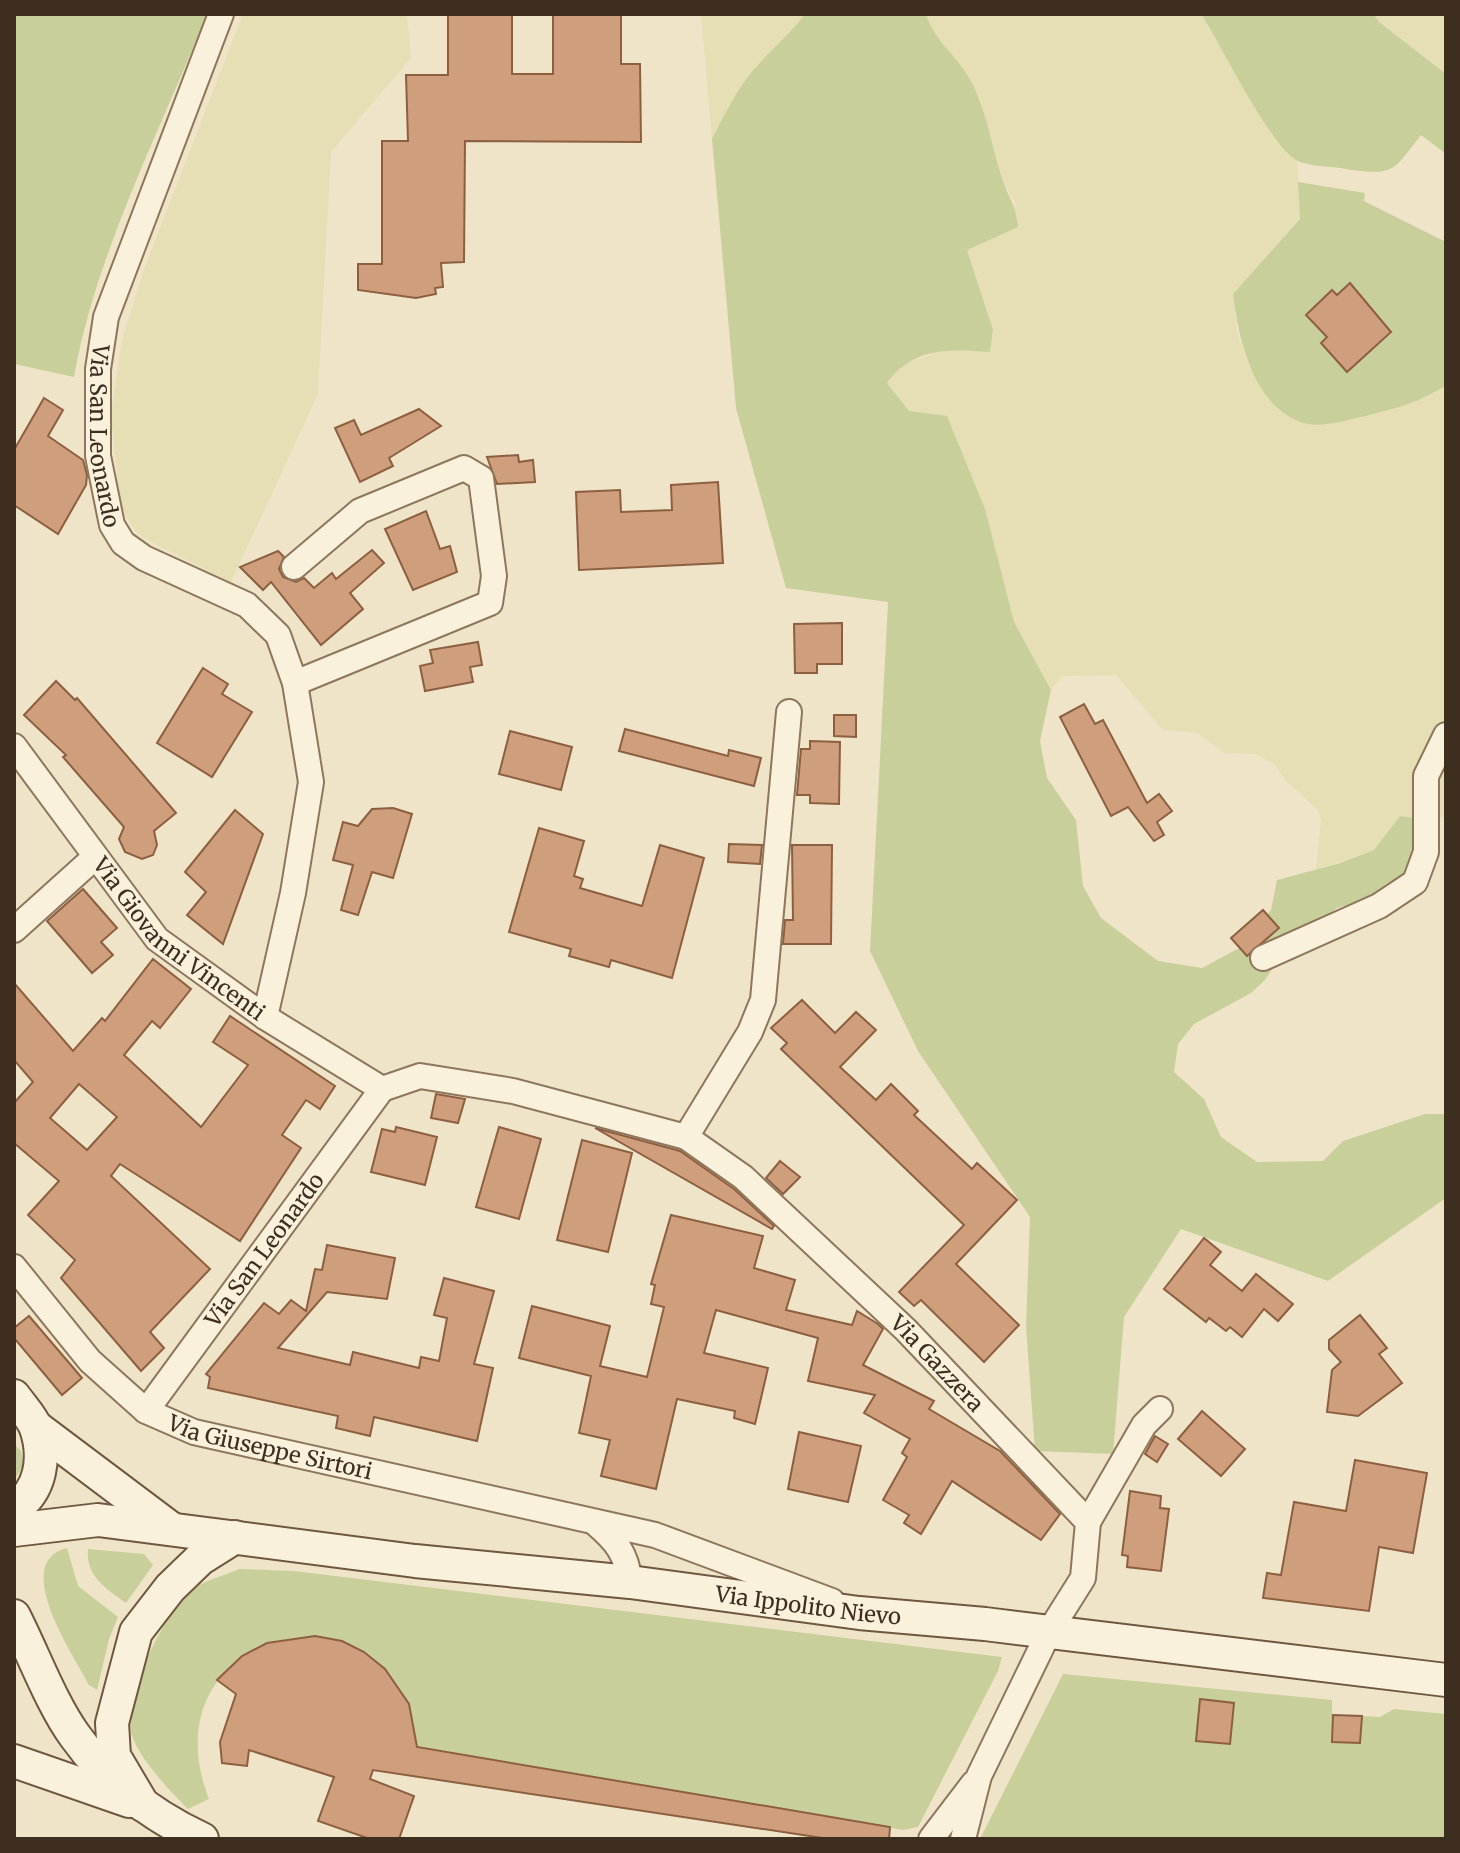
<svg xmlns="http://www.w3.org/2000/svg" width="1460" height="1853" viewBox="0 0 1460 1853" font-family="Merriweather,serif">
  <style>
    .farmland { fill: #e6deb5 }
    .green { fill: #c9cf9b }
    .building { fill: #cf9f7d; stroke: #8d5f41; stroke-width: 2; fill-rule: evenodd }
    .lines { fill: none; stroke-linecap: round; stroke-linejoin: round }
    .street-casing { stroke: #8d765c; stroke-width: 28 }
    .secondary-casing { stroke: #6f573f; stroke-width: 36 }
    .street { stroke: #faf1dc; stroke-width: 24 }
    .secondary { stroke: #faf1dc; stroke-width: 32 }
    .labels { text-anchor: middle; dominant-baseline: central; stroke-width: 7; stroke-linejoin: round; paint-order: stroke }
    .street-label { font-size: 22px; fill: #3d2e20; stroke: #f7eed8 }
  </style>
  <rect width="100%" height="100%" fill="#f0e4c8"/>
  <g class="farmland">
    <path d="M243,14H407L411,58L331,152L318,394L231,582L158,546L138,534L129,522L120,501L111,416L122,340L144,269Z"/>
    <path d="M701,14H805L785,40L757,66L731,102L712,139Z"/>
    <path d="M926,14H1201L1274,139L1297,161L1300,219L1233,294L1237,333L1249,366L1271,399L1326,425L1428,397L1446,385V816L1429,820L1400,816L1374,850L1316,870L1321,820L1318,810L1285,780L1274,764L1255,754L1225,753L1195,732L1163,730L1116,675L1062,676L1051,690L1014,622L999,572L909,411L887,383L901,364L948,349L990,352L993,330L967,250L1016,205L1002,180L981,101L964,70L934,36Z"/>
    <path d="M1374,14H1446V74L1379,22Z"/>
  </g>
  <g class="green">
    <path d="M14,14H207C160,131 96,253 74,377L14,364Z"/>
    <path d="M805,14H926C935,41 949,48 964,70C985,100 990,140 1001,175C1007,196 1016,203 1018,227L967,250L993,330L990,352C949,349 913,347 887,383L909,411L947,416L985,509L1014,622L1051,690L1040,741L1047,778L1076,820L1083,886L1101,918L1158,961L1202,968L1243,946L1271,910L1277,880L1337,864L1374,850L1400,816L1429,820L1440,857L1387,883L1366,899L1337,908L1288,947L1264,981L1251,993L1194,1024L1178,1044L1174,1072L1204,1099L1221,1137L1257,1162L1323,1161L1343,1141L1425,1114H1446V1198L1328,1281L1181,1229L1124,1317L1113,1454L1035,1451L1026,1326L1030,1217L918,1051L870,951L888,602L786,588L736,408L712,139C725,114 738,86 758,65C774,47 791,33 805,14Z"/>
    <path d="M1201,14H1374L1379,22L1446,74V154L1421,135C1392,172 1395,176 1346,169C1332,166 1311,167 1298,161C1271,149 1221,44 1201,14Z"/>
    <path d="M1298,182L1365,193L1364,201L1446,242V385C1422,402 1394,409 1365,416C1345,420 1319,430 1298,421C1252,402 1238,337 1233,294L1300,219Z"/>
    <path d="M14,1444L21,1451L24,1465L14,1480Z"/>
    <path d="M67,1548L78,1586L118,1617L109,1639L97,1690L89,1685C73,1654 10,1562 67,1548Z"/>
    <path d="M88,1549L144,1554L153,1565L126,1603C107,1589 85,1576 88,1549Z"/>
    <path d="M239,1569L294,1571L1002,1657L998,1671L918,1827L903,1830L417,1747C400,1568 141,1625 209,1799L188,1809C170,1791 141,1761 132,1736C121,1701 163,1616 189,1592C201,1581 224,1576 239,1569Z"/>
    <path d="M1063,1674L1332,1700V1742L1360,1743L1362,1716L1380,1717L1394,1709L1446,1714V1839H980Z"/>
  </g>
  <g class="building">
    <path d="M448,14H512V74H553V14H621V64H640L641,142L465,141L464,262L441,263L443,287L435,288L436,294L416,298L358,290V264H382V141H408L406,75H448Z"/>
    <path d="M1350,283L1391,332L1347,372L1321,343L1327,337L1306,315L1332,290L1337,295Z"/>
    <path d="M44,398L63,410L48,436L83,460L87,475L86,485L58,534L14,505V450Z"/>
    <path d="M419,409L441,426L389,458L393,466L360,482L335,428L354,420L361,435Z"/>
    <path d="M518,455L519,462L533,460L535,482L497,484L487,457Z"/>
    <path d="M718,482L723,563L579,570L576,492L620,490L621,512L672,510L671,485Z"/>
    <path d="M426,511L440,549L450,546L457,572L413,590L385,529Z"/>
    <path d="M372,550L384,563L350,593L363,609L321,645L271,582L263,590L240,567L278,551L284,557L279,569L283,577L296,582L304,578L314,588L332,573L336,579Z"/>
    <path d="M842,623V664H817V673H795L794,624Z"/>
    <path d="M478,642L482,665L470,667L473,682L425,691L420,666L433,663L430,650Z"/>
    <path d="M203,668L228,684L222,694L252,712L212,777L157,743Z"/>
    <path d="M56,681L75,700L77,698L176,813L154,831L157,845L153,855L142,859L125,852L119,839L124,827L63,757L66,755L24,715Z"/>
    <path d="M1084,704L1095,724L1103,720L1147,803L1159,794L1172,811L1157,822L1164,835L1154,841L1128,807L1111,816L1060,717Z"/>
    <path d="M834,715H856V737L834,736Z"/>
    <path d="M625,729L728,756L729,750L761,758L754,786L619,751Z"/>
    <path d="M510,731L572,747L561,790L499,774Z"/>
    <path d="M810,741L840,742L839,804L810,803V795H797L801,749H810Z"/>
    <path d="M393,808L412,814L393,878L372,872L358,915L341,910L353,865L333,860L343,822L358,826L372,809Z"/>
    <path d="M235,810L263,834L223,944L187,915L206,892L185,872Z"/>
    <path d="M539,828L584,841L574,876L583,879L580,888L642,906L660,845L704,858L672,978L611,960L609,967L569,956L571,949L509,932Z"/>
    <path d="M729,844L762,845L760,864L728,862Z"/>
    <path d="M792,845H832L831,944H783L785,920H793Z"/>
    <path d="M83,889L117,928L101,942L113,955L92,973L47,921Z"/>
    <path d="M1263,910L1279,928L1247,956L1231,938Z"/>
    <path d="M153,959L191,989L160,1028L152,1021L124,1055L201,1127L248,1065L213,1042L230,1016L335,1086L320,1109L306,1100L282,1135L301,1148L240,1241L120,1164L111,1176L210,1269L150,1332L164,1348L141,1371L61,1278L75,1260L28,1215L59,1181L14,1143V1103L33,1082L14,1060V983L73,1051L102,1018L105,1021ZM79,1084L117,1117L87,1150L50,1118Z"/>
    <path d="M802,1000L835,1033L856,1012L876,1030L840,1067L876,1100L891,1084L918,1111L914,1115L972,1169L977,1163L1017,1200L956,1264L1019,1325L984,1362L921,1300L914,1306L899,1292L964,1225L781,1049L787,1043L771,1028Z"/>
    <path d="M436,1094L465,1099L458,1123L431,1118Z"/>
    <path d="M396,1127L437,1137L425,1185L371,1172L382,1129L395,1132Z"/>
    <path d="M499,1127L541,1139L519,1219L476,1207Z"/>
    <path d="M595,1128L680,1151L734,1189L774,1226L772,1229Z"/>
    <path d="M582,1140L632,1153L608,1252L557,1240Z"/>
    <path d="M780,1161L800,1177L783,1194L766,1178Z"/>
    <path d="M671,1215L763,1236L754,1268L795,1280L786,1310L852,1325L857,1311L878,1324L883,1329L863,1365L934,1401L929,1409L1000,1451L1060,1514L1041,1540L952,1481L921,1534L904,1523L909,1515L883,1500L907,1457L902,1453L910,1439L864,1413L875,1395L808,1381L818,1338L716,1310L704,1353L768,1368L755,1424L734,1418L735,1411L677,1399L656,1489L601,1476L610,1440L579,1433L591,1376L519,1358L532,1306L610,1326L600,1366L647,1377L664,1307L651,1304L655,1285L651,1284Z"/>
    <path d="M1204,1238L1221,1252L1210,1265L1242,1291L1256,1274L1293,1304L1278,1321L1264,1309L1242,1337L1230,1327L1226,1331L1209,1318L1206,1322L1164,1289Z"/>
    <path d="M327,1245L395,1258L387,1299L327,1292L278,1348L350,1365L353,1352L419,1368L421,1357L439,1361L447,1318L434,1315L444,1278L494,1291L474,1364L493,1368L477,1441L374,1417L370,1436L336,1428L338,1416L208,1388L210,1377L206,1374L264,1303L279,1314L291,1300L306,1311L315,1269L322,1270Z"/>
    <path d="M1360,1315L1387,1348L1379,1354L1402,1383L1358,1416L1327,1412L1332,1370L1341,1362L1329,1349V1340Z"/>
    <path d="M29,1316L82,1378L62,1395L14,1338V1328Z"/>
    <path d="M1202,1411L1245,1449L1221,1476L1178,1439Z"/>
    <path d="M799,1432L861,1446L848,1502L788,1489Z"/>
    <path d="M1155,1436L1168,1444L1157,1462L1145,1454Z"/>
    <path d="M1355,1460L1427,1473L1413,1553L1379,1547L1369,1611L1263,1598L1267,1573L1281,1575L1294,1502L1346,1511Z"/>
    <path d="M1130,1491L1161,1496L1160,1508L1169,1509L1161,1571L1127,1567L1128,1556L1122,1555Z"/>
    <path d="M315,1636L342,1641L364,1652L385,1669L409,1704L417,1747L890,1827L889,1839H829L373,1770L370,1779L414,1796L399,1839H370L318,1821L334,1777L249,1750L247,1766L222,1763L220,1742L236,1694L217,1680L242,1656L267,1643Z"/>
    <path d="M1200,1699L1234,1703L1230,1744L1196,1741Z"/>
    <path d="M1333,1715L1362,1716L1360,1743L1332,1742Z"/>
  </g>
  <g class="lines">
    <defs>
      <g id="street">
        <path id="s1" d="M221,14L106,317L98,369V456L112,525L123,543L144,558L247,605L278,635L295,683L311,782L293,893L265,1017"/>
        <path d="M294,567L360,511L464,468L481,478L494,576L490,603L295,683"/>
        <path id="s2" d="M14,746L157,939L265,1017L382,1089"/>
        <path d="M14,930L94,858"/>
        <path d="M1263,958L1379,906L1415,882L1426,852V776L1446,735"/>
        <path id="s3" d="M382,1089L420,1076L513,1091L686,1137L743,1177L906,1330L1088,1522L1083,1578L1049,1632L979,1776L963,1839"/>
        <path d="M686,1137L750,1032L763,1000L789,712"/>
        <path id="s4" d="M14,1267L90,1361L146,1411L194,1432L655,1535L832,1601"/>
        <path id="s5" d="M146,1411L382,1089"/>
        <path d="M1088,1522L1144,1425L1160,1409"/>
        <path d="M595,1523C617,1542 626,1553 630,1582"/>
        <path d="M931,1839L973,1784"/>
      </g>
      <g id="secondary">
        <path d="M14,1396C21,1406 32,1417 36,1428C46,1458 41,1491 14,1509"/>
        <path d="M36,1427L169,1527"/>
        <path id="s6" d="M14,1530L98,1520L415,1561L630,1582L859,1613L985,1624L1446,1680"/>
        <path d="M14,1616C33,1653 51,1703 75,1736C107,1781 152,1816 202,1839"/>
        <path d="M14,1761L129,1801"/>
        <path d="M143,1805L114,1756L112,1723L136,1632L170,1588L200,1559L235,1537"/>
      </g>
    </defs>
    <use href="#street" class="street-casing"/>
    <use href="#secondary" class="secondary-casing"/>
    <use href="#street" class="street"/>
    <use href="#secondary" class="secondary"/>
  </g>
  <g class="labels">
    <g class="street-label">
      <text stroke="none"><textPath href="#s1" startOffset="444">Via San Leonardo</textPath></text>
      <text stroke="none"><textPath href="#s2" startOffset="256">Via Giovanni Vincenti</textPath></text>
      <text stroke="none"><textPath href="#s5" startOffset="200">Via San Leonardo</textPath></text>
      <text stroke="none"><textPath href="#s3" startOffset="652">Via Gazzera</textPath></text>
      <text stroke="none"><textPath href="#s4" startOffset="326">Via Giuseppe Sirtori</textPath></text>
      <text stroke="none"><textPath href="#s6" startOffset="800">Via Ippolito Nievo</textPath></text>
    </g>
  </g>
  <rect width="1460" height="1853" fill="none" stroke="#3d2e20" stroke-width="32"/>
</svg>
